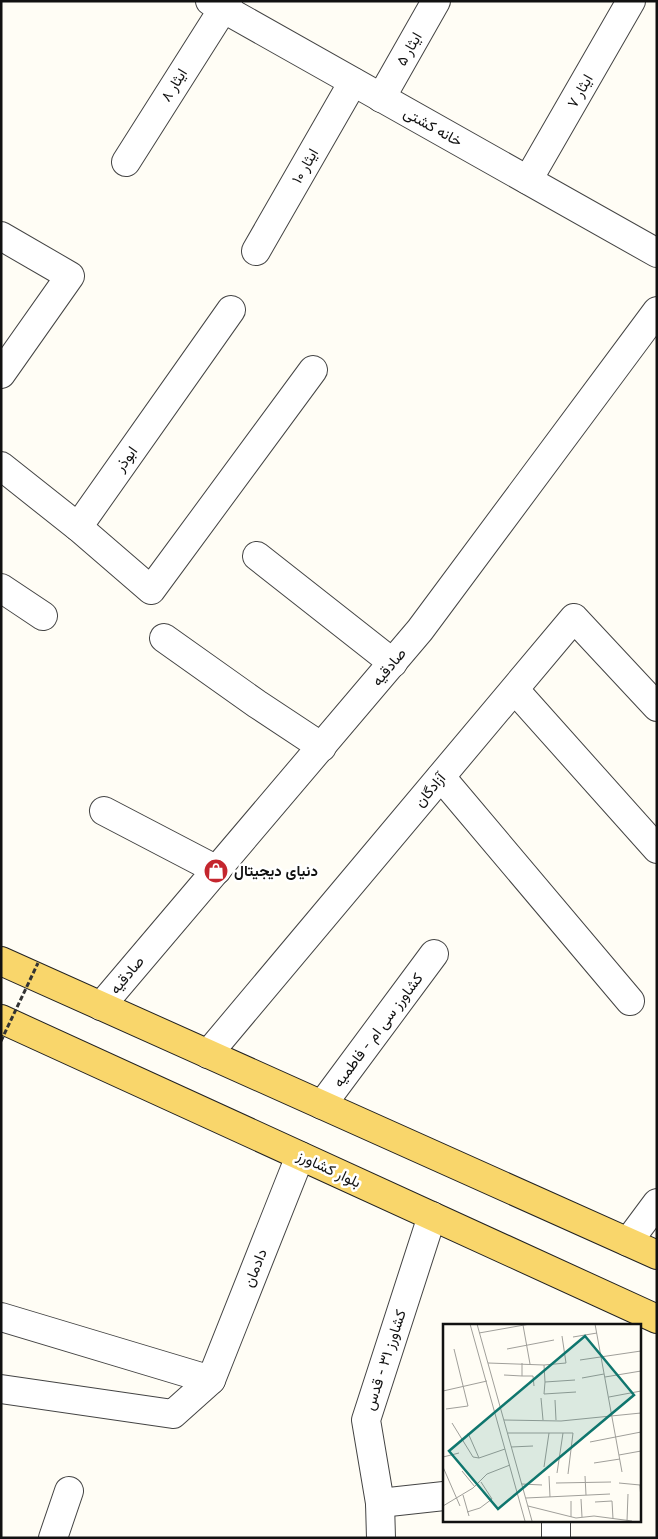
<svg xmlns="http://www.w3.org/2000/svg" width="658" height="1539" viewBox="0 0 658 1539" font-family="'Roboto Serif',Vazirmatn,serif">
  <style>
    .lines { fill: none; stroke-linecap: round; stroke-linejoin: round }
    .minor-casing { stroke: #444; stroke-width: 30 }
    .major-casing { stroke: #222; stroke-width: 30 }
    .minor { stroke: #fff; stroke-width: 28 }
    .major { stroke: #f9d66b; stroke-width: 28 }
    .path-bridge { stroke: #333; stroke-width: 3; stroke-dasharray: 5 2.5; stroke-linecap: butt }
    .labels { text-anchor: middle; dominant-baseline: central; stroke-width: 5; stroke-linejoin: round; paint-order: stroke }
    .street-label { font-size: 15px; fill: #111; stroke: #fff }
    .poi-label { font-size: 15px; font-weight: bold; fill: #111; stroke: #fff; text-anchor: start }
    .inset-road { fill: none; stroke: #a09f9a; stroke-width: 1 }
    .view { fill: #0f766e; fill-opacity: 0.15; stroke: #0f766e; stroke-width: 2.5 }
    .inset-edge { fill: none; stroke: #111; stroke-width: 2.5 }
  </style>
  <rect width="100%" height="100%" fill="#fffdf5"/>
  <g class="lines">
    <defs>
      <g id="minor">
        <path d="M210,1L657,253"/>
        <path d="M381,98L436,1"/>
        <path d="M126,162L228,1"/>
        <path d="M528,180L631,1"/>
        <path d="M1,236L70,276L1,374"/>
        <path d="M256,251L353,82"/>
        <path d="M1,466L78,527L231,310"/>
        <path d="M78,527L151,590L313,370"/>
        <path d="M257,556L393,663"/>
        <path d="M1,588L43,616"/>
        <path d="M164,638L257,704L322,747"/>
        <path d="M515,690L657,849"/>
        <path d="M441,777L630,1001"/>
        <path d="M104,811L217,870"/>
        <path d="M101,1006L420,630L657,311"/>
        <path d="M208,1054L574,618L657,707"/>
        <path d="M322,1105L434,954"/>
        <path d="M628,1242L657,1203"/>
        <path d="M1,1317L211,1380L300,1156"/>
        <path d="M1,1389L173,1414L211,1380"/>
        <path d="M380,1503L444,1496"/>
        <path d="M556,1520V1538"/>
        <path d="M53,1538L69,1491"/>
        <path d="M381,1538L380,1503L366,1420L432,1216"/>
      </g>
      <g id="major">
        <path d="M1,961L657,1255"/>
        <path d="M1,1019L657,1319"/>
      </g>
    </defs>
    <use href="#minor" class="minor-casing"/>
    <use href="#major" class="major-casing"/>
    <use href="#minor" class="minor"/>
    <use href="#major" class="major"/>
    <path class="path-bridge" d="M1,1041L38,963"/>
  </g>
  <defs>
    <symbol id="shop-disc" viewBox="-11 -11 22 22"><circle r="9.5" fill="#c4262e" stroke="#fff"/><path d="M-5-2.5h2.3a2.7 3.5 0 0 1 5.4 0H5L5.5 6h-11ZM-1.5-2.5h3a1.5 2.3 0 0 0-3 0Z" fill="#fff"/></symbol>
  </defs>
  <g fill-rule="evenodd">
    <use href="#shop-disc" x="202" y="857" width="28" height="28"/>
  </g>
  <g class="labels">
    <g class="street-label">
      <text transform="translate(409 49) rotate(-60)">ایثار ۵</text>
      <text transform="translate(174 85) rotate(-58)">ایثار ۸</text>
      <text transform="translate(580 91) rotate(-60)">ایثار ۷</text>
      <text transform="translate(433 127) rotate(29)">خانه کشتی</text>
      <text transform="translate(305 166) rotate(-60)">ایثار ۱۰</text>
      <text transform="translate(126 459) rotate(-54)">ابوذر</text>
      <text transform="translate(389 667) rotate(-50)">صادقیه</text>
      <text transform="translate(430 790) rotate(-50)">آزادگان</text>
      <text transform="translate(127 975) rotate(-50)">صادقیه</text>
      <text transform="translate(378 1030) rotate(-53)">کشاورز سی ام - فاطمیه</text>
      <text transform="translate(329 1169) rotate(25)">بلوار کشاورز</text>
      <text transform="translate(255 1268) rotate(-68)">دادمان</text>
      <text transform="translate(385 1360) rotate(-72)">کشاورز ۳۱ - قدس</text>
    </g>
    <g class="poi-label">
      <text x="234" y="871">دنیای دیجیتال</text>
    </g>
  </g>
  <g transform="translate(443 1324)">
    <rect width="198" height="198" fill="#fffdf5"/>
    <path class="inset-road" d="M27,0L82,197M34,0L89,197M152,0L179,148M80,1L87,40M36,9L87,0M130,13L154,9M64,25L111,16M137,36L198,27M45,39L101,41L102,58L132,56M79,39V52H90L91,62M101,41L123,39L119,12M61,51L79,52M162,53L198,47M139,54L161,50M102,58L101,70L133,68M0,67L44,57M166,73L198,67M98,74L100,96M112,76L113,96M3,85L25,82L11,25M61,96L118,97L198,89M9,99L30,133L36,134M25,109L36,134L62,125M65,109H130L125,150M147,118L198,108M68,123L90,122M176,131L198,127M0,133L16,129M151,139L177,135M0,143L17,182M101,143L106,109M19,147L32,163M114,149L120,109M106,152L107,173M142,152L143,171M113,159L168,158M176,159L197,161L198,176M79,160L99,161M20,171L26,192M83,174L167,170M138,175L139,193M128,177V193M152,178L169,177L170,195M0,182L30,164L44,150L67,141M85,182L133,194L151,192L189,197M24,188L37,184L49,175L38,158M184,197L185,170"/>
    <path class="view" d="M142,12L191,71L55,185L6,127Z"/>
    <rect width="198" height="198" class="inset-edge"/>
  </g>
  <rect width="658" height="1539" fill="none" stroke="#111111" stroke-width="5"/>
</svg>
